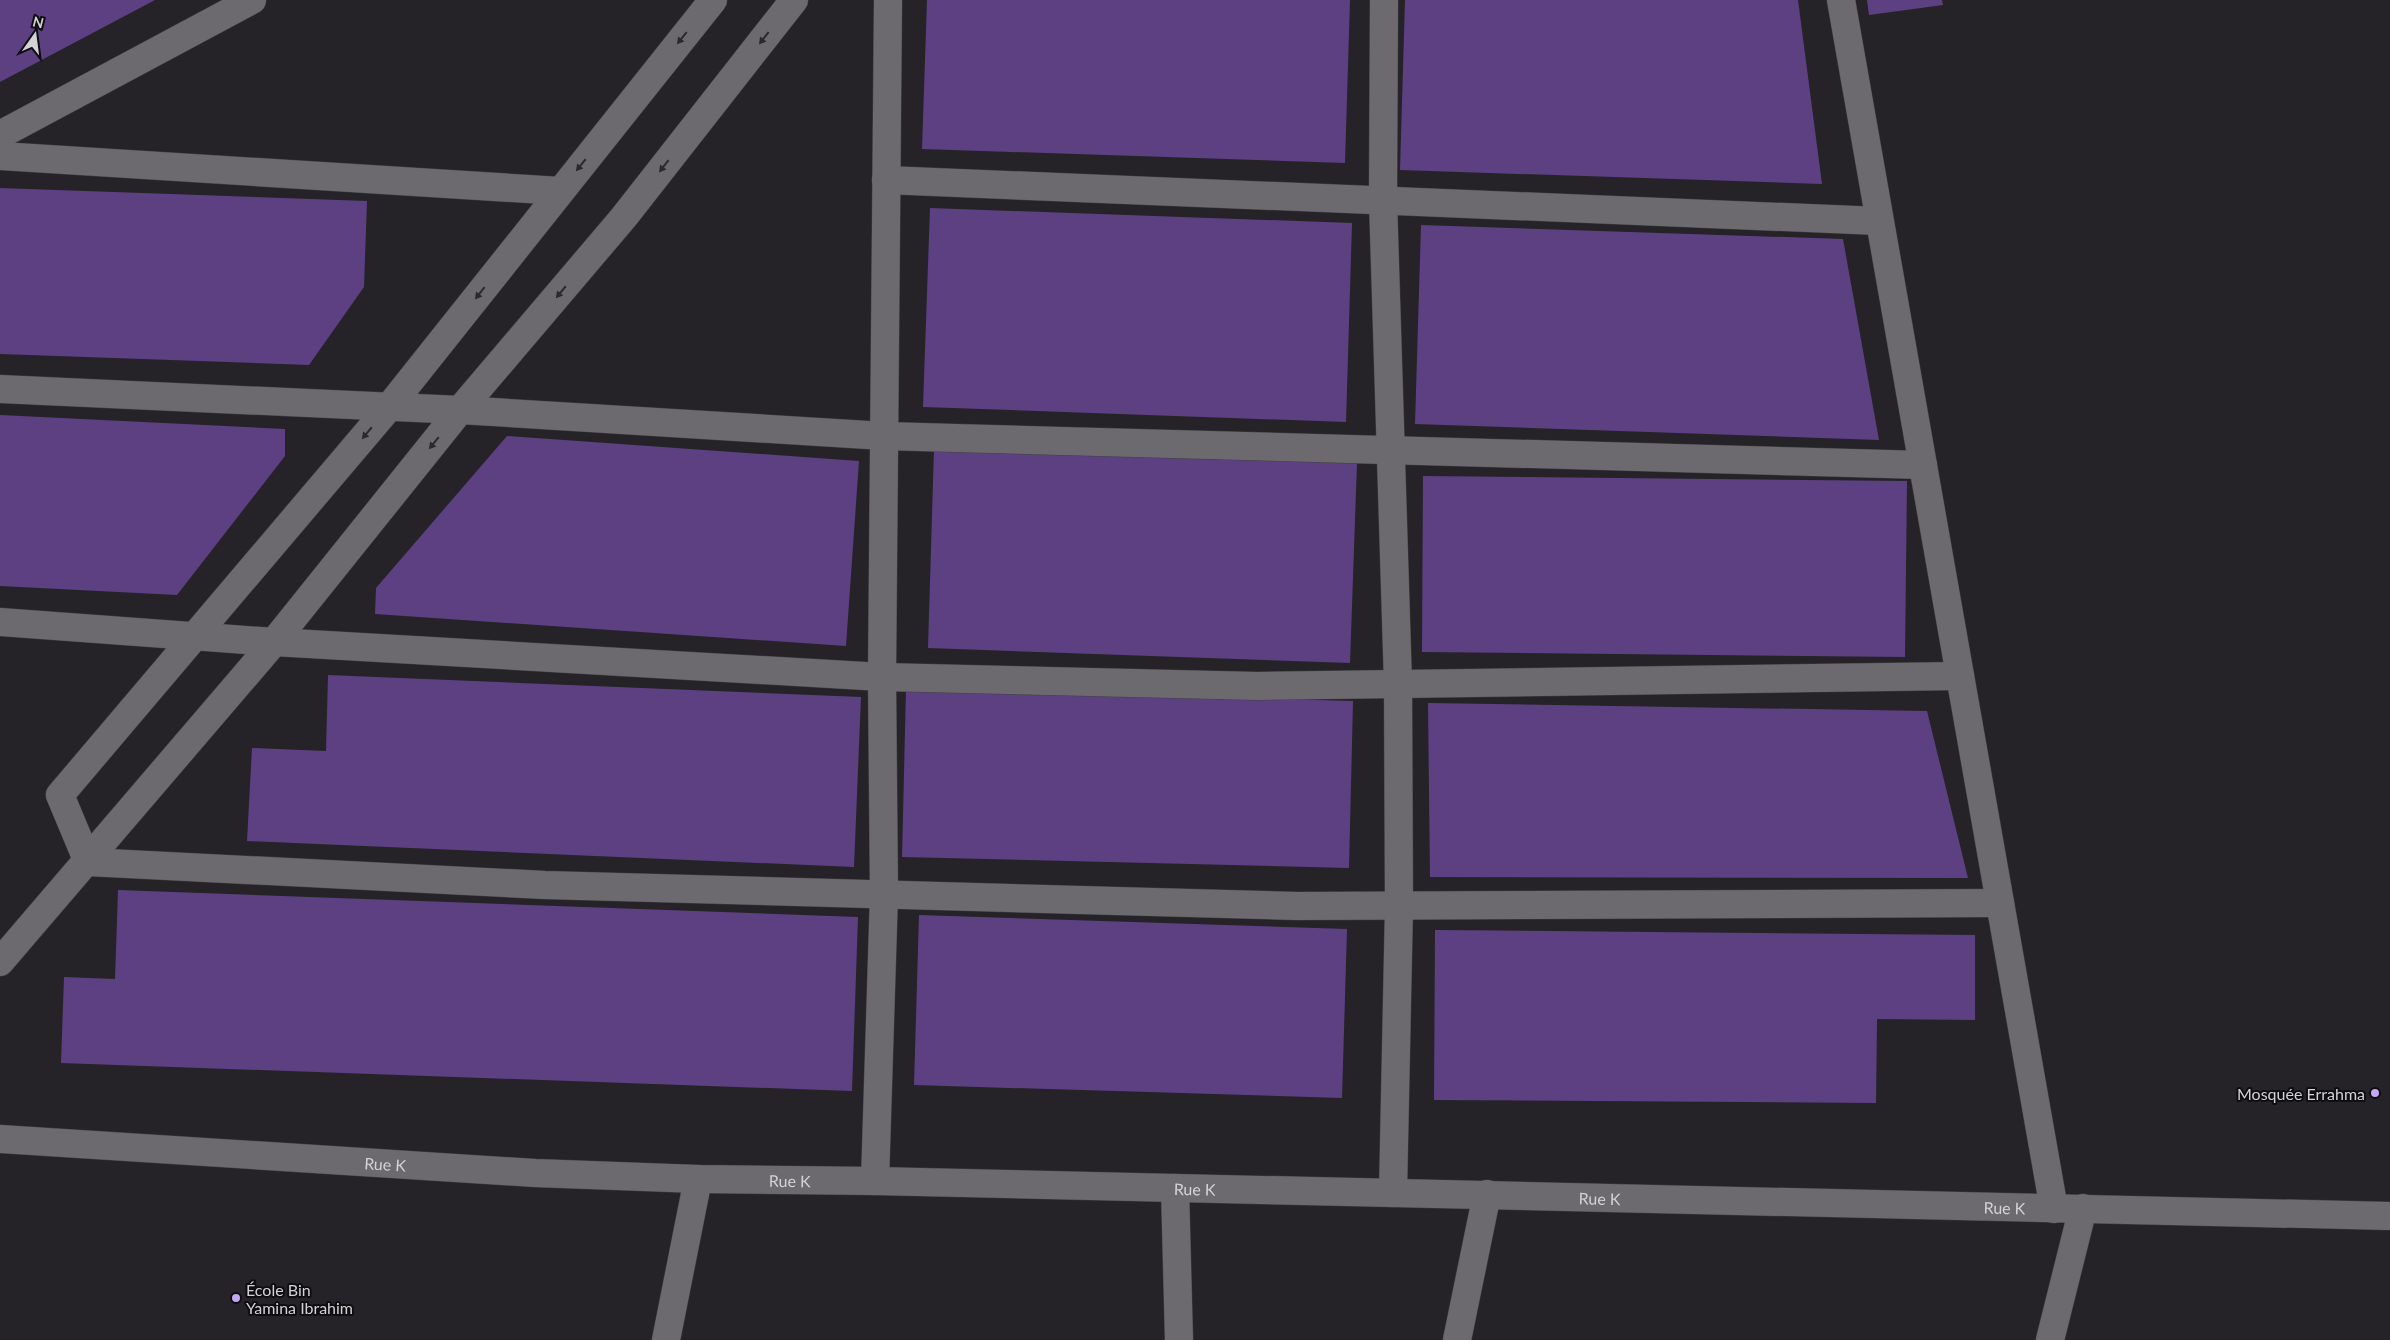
<svg xmlns="http://www.w3.org/2000/svg" width="2390" height="1340" viewBox="0 0 2390 1340" font-family="Lato,sans-serif">
  <style>
    .building { fill: #5c4082 }
    .lines { fill: none; stroke-linecap: round; stroke-linejoin: round }
    .minor-casing { stroke: #414043; stroke-width: 29 }
    .minor { stroke: #6c6a6f; stroke-width: 28 }
    .oneway { fill: #2a292c }
    .poi-dot { fill: #c3a7f2; stroke: #0e0d0f; stroke-width: 2 }
    .labels { text-anchor: middle; dominant-baseline: central; stroke-width: 4; stroke-linejoin: round; paint-order: stroke }
    .poi-label { font-size: 16px; fill: #d3d2d5; stroke: #0e0d0f; text-anchor: end }
    .street-label { font-size: 16px; fill: #d3d2d5; stroke: #0e0d0f }
  </style>
  <rect width="100%" height="100%" fill="#252328"/>
  <g class="building">
    <path d="M0,0H155L0,82Z"/>
    <path d="M927,0H1350L1345,163L922,149Z"/>
    <path d="M1405,0H1798L1822,184L1400,170Z"/>
    <path d="M1867,0H1942L1943,5L1869,15Z"/>
    <path d="M0,188L367,201L364,287L309,365L0,354Z"/>
    <path d="M930,208L1352,223L1346,422L923,407Z"/>
    <path d="M1421,225L1843,239L1879,440L1415,424Z"/>
    <path d="M0,415L285,429V456L177,595L0,586Z"/>
    <path d="M507,436L859,461L846,646L375,614L376,588Z"/>
    <path d="M934,449L1357,463L1350,663L928,648Z"/>
    <path d="M1423,476L1907,481L1905,657L1422,652Z"/>
    <path d="M328,675L861,697L854,867L247,841L252,748L326,751Z"/>
    <path d="M906,689L1353,701L1349,868L902,857Z"/>
    <path d="M1428,703L1927,711L1968,878L1430,877Z"/>
    <path d="M118,890L858,917L852,1091L61,1063L64,977L115,979Z"/>
    <path d="M919,915L1347,929L1342,1098L914,1085Z"/>
    <path d="M1435,930L1975,935V1020L1877,1019L1876,1103L1434,1100Z"/>
  </g>
  <g class="lines">
    <defs>
      <g id="minor">
        <path d="M713,0L390,406L60,795L88,862L545,885L1297,906L2000,903"/>
        <path d="M1384,0L1383,200L1398,684L1399,906L1393,1193"/>
        <path d="M1841,0L2054,1209"/>
        <path d="M0,135L252,0"/>
        <path d="M0,156L560,191"/>
        <path d="M886,180L1879,221"/>
        <path d="M0,389L460,410L884,436L1923,465"/>
        <path d="M0,622L274,642L882,677L1257,686L1960,676"/>
        <path d="M0,962L274,642L460,410L624,217L794,0"/>
        <path id="s1" d="M0,1139L535,1173L698,1179L875,1181L2390,1216"/>
        <path d="M875,1181L884,894L882,677L888,0"/>
        <path d="M1175,1188L1179,1340"/>
        <path d="M666,1340L698,1179"/>
        <path d="M1457,1340L1487,1194"/>
        <path d="M2050,1340L2083,1208"/>
      </g>
    </defs>
    <use href="#minor" class="minor-casing"/>
    <use href="#minor" class="minor"/>
  </g>
  <defs><path id="oneway-solid" d="M-6-.8H1V-3.2L6.5 0L1 3.2V.8H-6Z" transform="scale(1.25)"/></defs>
  <g class="oneway">
    <use href="#oneway-solid" transform="translate(682 38) rotate(129)"/>
    <use href="#oneway-solid" transform="translate(764 38) rotate(128)"/>
    <use href="#oneway-solid" transform="translate(581 165) rotate(129)"/>
    <use href="#oneway-solid" transform="translate(664 166) rotate(128)"/>
    <use href="#oneway-solid" transform="translate(561 292) rotate(130)"/>
    <use href="#oneway-solid" transform="translate(480 293) rotate(128)"/>
    <use href="#oneway-solid" transform="translate(367 433) rotate(130)"/>
    <use href="#oneway-solid" transform="translate(434 443) rotate(129)"/>
  </g>
  <g class="poi-dot">
    <circle cx="2375" cy="1093" r="5"/>
    <circle cx="236" cy="1298" r="5"/>
  </g>
  <g class="labels">
    <g class="poi-label">
      <text x="2365" y="1093">Mosquée Errahma</text>
      <text x="246" y="1289" text-anchor="start">École Bin<tspan x="246" dy="18">Yamina Ibrahim</tspan></text>
    </g>
    <g class="street-label">
      <text stroke="none"><textPath href="#s1" startOffset="386">Rue K</textPath></text>
      <text stroke="none"><textPath href="#s1" startOffset="791">Rue K</textPath></text>
      <text stroke="none"><textPath href="#s1" startOffset="1196">Rue K</textPath></text>
      <text stroke="none"><textPath href="#s1" startOffset="1601">Rue K</textPath></text>
      <text stroke="none"><textPath href="#s1" startOffset="2006">Rue K</textPath></text>
    </g>
  </g>
  <g transform="translate(35 35) rotate(14)" stroke="#0e0d0f" stroke-width="4" paint-order="stroke">
  <path d="M0-4L9 19L0 12L-9 19Z" fill="#d3d2d5"/>
  <text y="-8" font-size="14" font-weight="bold" text-anchor="middle" fill="#d3d2d5">N</text>
  </g>
</svg>
